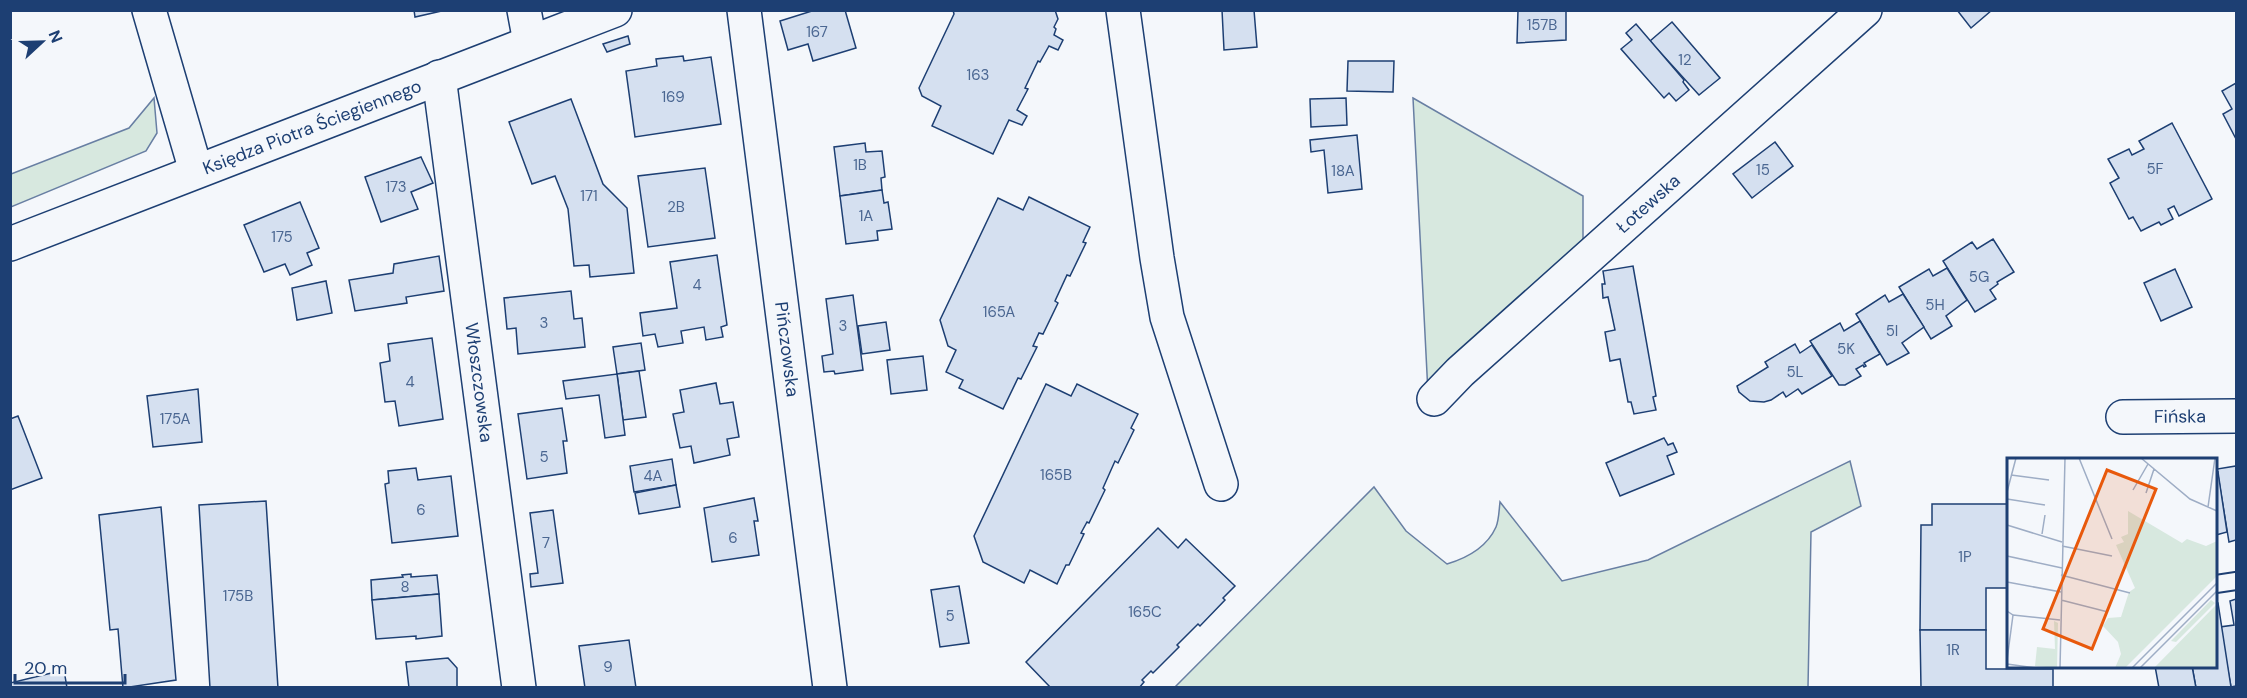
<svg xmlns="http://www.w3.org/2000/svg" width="2247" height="698" viewBox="0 0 2247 698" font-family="'DM Sans',sans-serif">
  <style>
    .green { fill: #d7e8df; stroke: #687fa3; stroke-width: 1.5 }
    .building { fill: #d5e0f0; stroke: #1d3f73; stroke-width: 1.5 }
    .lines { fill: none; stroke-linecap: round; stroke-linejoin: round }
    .service-casing { stroke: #1d3f73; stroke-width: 20 }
    .minor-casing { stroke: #1d3f73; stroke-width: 36 }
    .tertiary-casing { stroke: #1d3f73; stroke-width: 36 }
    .service { stroke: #f4f7fb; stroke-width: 16 }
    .minor { stroke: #f4f7fb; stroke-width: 33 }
    .tertiary { stroke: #f4f7fb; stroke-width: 33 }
    .labels { text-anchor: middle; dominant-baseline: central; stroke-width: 4.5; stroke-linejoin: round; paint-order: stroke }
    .number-label { font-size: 15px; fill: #4b6792 }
    .street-label { font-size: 18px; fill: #1d3f73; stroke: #f4f7fb }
    .inset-road { fill: none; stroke: #9eadc5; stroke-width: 1.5 }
    .view { fill: #e8590c; fill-opacity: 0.15; stroke: #e8590c; stroke-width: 3 }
    .inset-edge { fill: none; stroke: #1d3f73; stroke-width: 3 }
  </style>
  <rect width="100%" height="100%" fill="#f4f7fb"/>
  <g class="green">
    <path d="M154,98L157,133L146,151L11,207V174L129,128Z"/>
    <path d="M1413,98L1583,196V250L1428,393Z"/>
    <path d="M1850,461L1861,506L1811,532L1808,687H1175L1374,487L1406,531L1447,564C1467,558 1487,547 1496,527C1499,520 1499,510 1500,502L1562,581L1648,560Z"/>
  </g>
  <g class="building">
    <path d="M414,10H446L415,17Z"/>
    <path d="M815,10H845L856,48L813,61L808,44L788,50L780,21Z"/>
    <path d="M953,10H1055L1058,19L1054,27L1056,29L1054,35L1063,40L1058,50L1049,46L1040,62L1038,61L1025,88L1028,89L1017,110L1027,116L1022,125L1009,120L993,154L932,126L941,106L922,96L919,88L954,14Z"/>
    <path d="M1222,10H1254L1257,47L1224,50Z"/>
    <path d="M1518,10H1566V40L1517,43Z"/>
    <path d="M1957,10H1992L1971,28Z"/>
    <path d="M1672,22L1720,78L1699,95L1650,41Z"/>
    <path d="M1636,24L1684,80L1683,82L1689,90L1676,101L1669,93L1664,98L1621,49L1632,40L1626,33Z"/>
    <path d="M628,36L630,44L607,52L603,44Z"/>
    <path d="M683,56L684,61L711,57L721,124L635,137L626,71L657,66L656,59Z"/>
    <path d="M1348,61H1394L1393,92L1347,91Z"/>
    <path d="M2236,83V139L2223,114L2232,109L2222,91Z"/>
    <path d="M1346,98L1347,125L1311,127L1310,99Z"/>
    <path d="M571,99L603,184L627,208L634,273L590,277L589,265L574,266L568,209L555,176L532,184L509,122Z"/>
    <path d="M2172,123L2212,199L2179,216L2174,206L2168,209L2173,219L2161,225L2159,222L2141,231L2133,217L2129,219L2110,183L2119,178L2108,159L2129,149L2132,155L2144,149L2139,141Z"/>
    <path d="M1357,135L1362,189L1328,193L1324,150L1311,152L1310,140Z"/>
    <path d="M1775,142L1793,166L1752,198L1733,174Z"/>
    <path d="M865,143L866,152L882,151L885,177L881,178L882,190L840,196L834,147Z"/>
    <path d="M421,157L433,183L411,192L418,209L381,222L365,177Z"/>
    <path d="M705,168L715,238L648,247L638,176Z"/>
    <path d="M882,190L884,203L888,202L892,229L877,231L878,240L846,244L840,196Z"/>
    <path d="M1029,197L1090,227L1083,242L1086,243L1070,276L1067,275L1055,301L1058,303L1043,334L1039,333L1033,346L1037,347L1021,379L1018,378L1003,409L959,388L963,380L946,372L956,350L948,346L940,320L998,198L1023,210Z"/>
    <path d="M300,202L319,248L307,253L312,265L290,275L285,264L264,272L244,225Z"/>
    <path d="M1993,239L2014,272L1997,282L1998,284L1990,290L1996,299L1975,312L1943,261L1972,242L1977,249Z"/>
    <path d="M717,255L727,325L721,327L723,337L706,340L704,327L681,331L683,343L658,347L655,334L643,336L640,313L677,308L670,262Z"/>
    <path d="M439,256L444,291L406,297L407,303L355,311L349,280L393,273L394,264Z"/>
    <path d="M1633,266L1656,396L1653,397L1656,410L1634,414L1631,402H1628L1620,359L1610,361L1605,332L1615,330L1608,297L1603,298L1602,284H1605L1603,271Z"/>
    <path d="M1947,268L1967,300L1946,316L1952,326L1931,339L1899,287L1929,269L1933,276Z"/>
    <path d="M2175,269L2192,307L2161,321L2144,283Z"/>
    <path d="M326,281L332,313L297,320L292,288Z"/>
    <path d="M571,291L574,319L582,318L585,347L518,354L516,328L507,329L504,298Z"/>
    <path d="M1903,294L1924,327L1902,343L1909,353L1887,365L1856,314L1885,295L1889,302Z"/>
    <path d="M853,295L863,370L835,374L834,371L824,372L822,356L833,354L826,299Z"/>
    <path d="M1860,321L1880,354L1864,363L1866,366L1864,367L1863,365L1856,369L1861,376L1845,385H1839L1810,341L1840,323L1844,331Z"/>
    <path d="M886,322L890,350L862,354L858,326Z"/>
    <path d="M432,338L443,419L399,426L395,401L385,402L380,363L390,361L388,344Z"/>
    <path d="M641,343L645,370L617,374L613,347Z"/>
    <path d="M1795,344L1800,353L1812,345L1832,376L1802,394L1798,389L1786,397L1783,392L1771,400L1764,402L1750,401L1739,392L1737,386L1768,367L1765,362Z"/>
    <path d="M923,356L927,390L891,394L887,360Z"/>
    <path d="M639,371L646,417L623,420L617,374Z"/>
    <path d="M617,374L625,435L605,438L599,395L566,399L563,381Z"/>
    <path d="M716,383L720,404L733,402L739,437L727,439L730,455L694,463L691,446L680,448L673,414L684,412L680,390Z"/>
    <path d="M1046,384L1071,396L1077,384L1138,414L1131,428L1134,430L1118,463L1115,461L1103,488L1105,490L1089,523L1087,522L1081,533L1084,534L1069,565H1066L1057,584L1030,570L1024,583L983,562L974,536Z"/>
    <path d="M198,389L202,442L153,447L147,396Z"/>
    <path d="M562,408L567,441H563L567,473L527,479L518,414Z"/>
    <path d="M18,416L42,478L10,490V419Z"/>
    <path d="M1664,438L1668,445L1673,443L1677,452L1667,456L1674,474L1620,496L1606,463Z"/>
    <path d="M672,459L676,485L634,492L630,466Z"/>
    <path d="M2236,466V540L2229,542L2217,469Z"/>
    <path d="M416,468L418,480L451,476L458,536L392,543L385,484L389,483L388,471Z"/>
    <path d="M2218,472L2227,532L2216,535V473Z"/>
    <path d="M676,485L680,507L639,514L635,493Z"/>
    <path d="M754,498L758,521H754L759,555L712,562L704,508Z"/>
    <path d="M266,501L278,688H210L199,505Z"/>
    <path d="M1932,504H2008V588H1986V630H1920L1921,525H1932Z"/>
    <path d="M161,507L176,680L123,688L118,629L110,630L99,515Z"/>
    <path d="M553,510L563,583L531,587L530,574L538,573L530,513Z"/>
    <path d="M1158,528L1178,548L1186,539L1235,586L1223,598L1225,600L1200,626L1198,624L1177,645L1179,647L1153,673L1151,671L1142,680L1144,682L1139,688H1051L1026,662Z"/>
    <path d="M411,574V577L437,575L439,594L372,600L371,580L403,577L402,575Z"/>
    <path d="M959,586L969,643L940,647L931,590Z"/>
    <path d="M439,594L442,636L416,639V636L376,639L372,600Z"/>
    <path d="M2236,599V686L2231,687L2220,627L2234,625L2230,601Z"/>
    <path d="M2216,603H2218L2231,687L2233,688H2196L2192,666H2216Z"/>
    <path d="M1920,630H1986V669H2053V688H1921Z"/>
    <path d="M629,640L636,688H585L579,646Z"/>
    <path d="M448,658L457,668V688H409L406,662Z"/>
    <path d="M2155,666H2192L2196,688H2159Z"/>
    <path d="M64,670L67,688H10V683Z"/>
  </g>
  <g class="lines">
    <defs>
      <path id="service" d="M2216,584L2236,581"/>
      <g id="minor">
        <path d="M149,10L196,171"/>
        <path d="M524,10L530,42"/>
        <path id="s1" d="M744,10L830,688"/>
        <path d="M1123,10L1157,258L1167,317L1221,484"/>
        <path id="s2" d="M439,77L519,688"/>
        <path id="s3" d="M1434,399L1460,372L1865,10"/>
        <path id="s4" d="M2123,417L2236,416"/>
      </g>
      <g id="tertiary">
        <path id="s5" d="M10,244L615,10"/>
      </g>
    </defs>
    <use href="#service" class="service-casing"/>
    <use href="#minor" class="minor-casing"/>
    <use href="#tertiary" class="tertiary-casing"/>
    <use href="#service" class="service"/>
    <use href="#minor" class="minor"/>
    <use href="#tertiary" class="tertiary"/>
  </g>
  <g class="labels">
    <g class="number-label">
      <text x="1542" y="25">157B</text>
      <text x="817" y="32">167</text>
      <text x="1685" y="60">12</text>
      <text x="978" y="75">163</text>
      <text x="673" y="97">169</text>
      <text x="860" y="165">1B</text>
      <text x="2155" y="169">5F</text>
      <text x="1763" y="170">15</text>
      <text x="1343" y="171">18A</text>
      <text x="396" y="187">173</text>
      <text x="589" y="196">171</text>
      <text x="676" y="207">2B</text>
      <text x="866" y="216">1A</text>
      <text x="282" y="237">175</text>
      <text x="1979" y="277">5G</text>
      <text x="697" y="285">4</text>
      <text x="1935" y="305">5H</text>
      <text x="999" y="312">165A</text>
      <text x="544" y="323">3</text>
      <text x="843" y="326">3</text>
      <text x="1892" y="331">5I</text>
      <text x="1846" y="349">5K</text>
      <text x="1795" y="372">5L</text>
      <text x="410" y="382">4</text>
      <text x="175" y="419">175A</text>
      <text x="544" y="457">5</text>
      <text x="1056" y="475">165B</text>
      <text x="653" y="476">4A</text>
      <text x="421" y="510">6</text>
      <text x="733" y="538">6</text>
      <text x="546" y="543">7</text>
      <text x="1965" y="557">1P</text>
      <text x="405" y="587">8</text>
      <text x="238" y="596">175B</text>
      <text x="1145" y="612">165C</text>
      <text x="950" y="616">5</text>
      <text x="1953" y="650">1R</text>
      <text x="608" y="667">9</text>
    </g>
    <g class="street-label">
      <text stroke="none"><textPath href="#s5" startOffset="324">Księdza Piotra Ściegiennego</textPath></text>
      <text stroke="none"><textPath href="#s3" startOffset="290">Łotewska</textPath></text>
      <text stroke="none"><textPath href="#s1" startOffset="342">Pińczowska</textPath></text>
      <text stroke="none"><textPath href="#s2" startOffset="308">Włoszczowska</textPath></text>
      <text stroke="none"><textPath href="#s4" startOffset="57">Fińska</textPath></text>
    </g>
  </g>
  <g transform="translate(2007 458)">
    <rect width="210" height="210" fill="#f4f7fb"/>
    <path d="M121,53L175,85L180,81L199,88L210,83V118L118,210H108L114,196L111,184L96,168L101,160L114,159L122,134L128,130L109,87L117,84L114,79L121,76ZM204,142L208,145L169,184L164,183ZM210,146V210H147ZM47,163L51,165L50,210L28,208L30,189L48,191Z" fill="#d7e8df"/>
    <path class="inset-road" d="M72,0L105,81M134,0L183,41L210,53M4,17L42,22M126,32L141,6M0,34L9,0M139,35L147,11M0,41L38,47M201,49L208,0M0,67L55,84M35,76L38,57M55,88L105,98M0,98L55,110M54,117L123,135M0,124L54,134M54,142L101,154M0,153L6,157L53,162M0,202L6,157M0,206L29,210M53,210L58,0M125,210L210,125M133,210L210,133"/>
    <path class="view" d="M100,12L149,31L85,191L36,171Z"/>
    <rect width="210" height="210" class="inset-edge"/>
  </g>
  <rect width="2247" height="698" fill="none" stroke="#1d3f73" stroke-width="24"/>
  <g transform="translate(42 42) rotate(68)" stroke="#f4f7fb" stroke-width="4.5" paint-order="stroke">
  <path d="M0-4.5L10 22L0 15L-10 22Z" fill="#1d3f73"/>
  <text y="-9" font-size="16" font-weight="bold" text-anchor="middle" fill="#1d3f73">N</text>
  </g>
  <path d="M15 674v9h110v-9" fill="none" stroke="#1d3f73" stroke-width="3"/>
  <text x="24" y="674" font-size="18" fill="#1d3f73" stroke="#f4f7fb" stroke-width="4.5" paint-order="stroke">20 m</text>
</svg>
